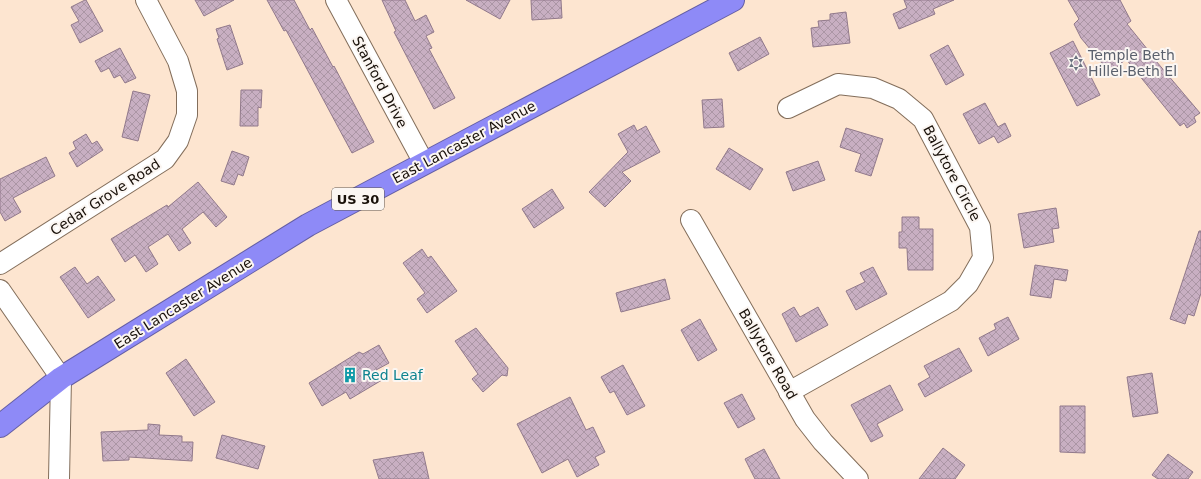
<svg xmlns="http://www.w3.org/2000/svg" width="1201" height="479" viewBox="0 0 1201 479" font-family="'DejaVu Sans',sans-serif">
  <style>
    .building { fill: url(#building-cross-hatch); stroke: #91798b }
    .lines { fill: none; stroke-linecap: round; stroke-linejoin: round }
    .minor-casing { stroke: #836e5b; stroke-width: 22 }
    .highway-casing { stroke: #655fa4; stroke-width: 24 }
    .minor { stroke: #fff; stroke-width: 20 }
    .highway { stroke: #8e8af7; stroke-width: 22 }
    .labels { text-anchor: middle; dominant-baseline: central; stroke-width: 4; stroke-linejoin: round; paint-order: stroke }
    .shield { fill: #fbf6f2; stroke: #5c554f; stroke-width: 1 }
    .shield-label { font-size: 13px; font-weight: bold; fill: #181009 }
    .worship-label { font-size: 14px; fill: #5b616d; stroke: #fbf6f2; text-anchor: start }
    .street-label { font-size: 14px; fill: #181009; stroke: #fbf6f2 }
    .culture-label { font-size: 14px; fill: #0d838f; stroke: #fbf6f2; text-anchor: start }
  </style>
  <defs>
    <pattern id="building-cross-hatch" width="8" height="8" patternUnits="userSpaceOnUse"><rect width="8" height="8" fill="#c8afc2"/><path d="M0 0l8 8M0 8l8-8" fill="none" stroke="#ab96a5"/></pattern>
  </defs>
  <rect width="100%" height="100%" fill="#fde5d0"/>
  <g class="building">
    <path d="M85,0H86L103,31L80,43L71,25L79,21L71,7Z"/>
    <path d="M195,0H234L204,16Z"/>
    <path d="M267,0H294L310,30L312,28L333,67L334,66L374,142L352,153L286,30L284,31Z"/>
    <path d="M382,0H405L415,21L426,15L434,32L426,36L432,48L429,49L455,98L434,109L394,32L396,31Z"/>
    <path d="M466,0H510L500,19Z"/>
    <path d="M531,0H561L562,18L532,20Z"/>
    <path d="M904,0H954L933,9L935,14L899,29L893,14L907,8Z"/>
    <path d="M1068,0H1120L1131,21L1127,24L1156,60V61L1200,113L1194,117L1196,122L1187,128L1184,123L1180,126L1126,59L1110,73L1081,38L1074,24L1079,19Z"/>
    <path d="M846,12L850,43L813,47L811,28L819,27L818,21L830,20V14Z"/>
    <path d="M230,25L243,64L227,70L217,39L219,38L216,29Z"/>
    <path d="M760,37L769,54L738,71L729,53Z"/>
    <path d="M1073,41L1100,95L1077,106L1050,53Z"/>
    <path d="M948,45L964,75L946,85L930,55Z"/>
    <path d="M120,48L136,78L125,83L120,75L114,78L109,68L101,72L95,61Z"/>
    <path d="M241,90H262L261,108L258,107V126H240Z"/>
    <path d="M133,91L150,95L138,141L122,137Z"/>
    <path d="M722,99L724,127L704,128L702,100Z"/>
    <path d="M985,103L998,127L1005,123L1011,136L998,143L994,136L979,144L963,114Z"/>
    <path d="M634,125L637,131L646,126L660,152L622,172L631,181L605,207L589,192L628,152L618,134Z"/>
    <path d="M846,128L883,139L871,176L855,171L861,154L840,147Z"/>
    <path d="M86,134L92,144L97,141L103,150L77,167L69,153L76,149L73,142Z"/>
    <path d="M729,148L763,169L750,190L716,169Z"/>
    <path d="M232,151L249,157L243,176L238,174L234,185L221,181Z"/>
    <path d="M46,157L55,176L13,198L21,212L5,221L0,212V179Z"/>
    <path d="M818,161L825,180L793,191L786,172Z"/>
    <path d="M198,182L227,217L216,227L203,212L182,229L191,243L179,251L168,234L148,247L158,264L146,272L135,255L125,262L111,239L167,205L168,207Z"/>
    <path d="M552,189L564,208L534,228L522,209Z"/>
    <path d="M1056,208L1059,228L1052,229L1054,242L1024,248L1018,214Z"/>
    <path d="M902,217H919V229H933V270H908L907,248H899V232H902Z"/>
    <path d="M1199,231H1201V293L1194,316L1188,314L1185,324L1170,319Z"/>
    <path d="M422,249L428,258L431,256L457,291L427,313L417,299L425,293L403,263Z"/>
    <path d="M1035,265L1068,270L1066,281L1054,279L1051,298L1030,295Z"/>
    <path d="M75,267L87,284L98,276L115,300L88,318L60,277Z"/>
    <path d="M873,267L887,294L856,310L846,291L865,282L860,273Z"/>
    <path d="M665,279L670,299L621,312L616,293Z"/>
    <path d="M794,307L800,317L818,307L828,325L796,342L782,314Z"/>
    <path d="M1008,317L1019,339L988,356L979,338L996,329L994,324Z"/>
    <path d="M700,319L717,350L698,361L681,330Z"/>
    <path d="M476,328L508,368L507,376L502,375L483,392L472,379L478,374L455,341Z"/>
    <path d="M379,345L389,363L376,370L382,380L350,399L346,392L322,406L309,383L359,352L363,354Z"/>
    <path d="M959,348L972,371L925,397L918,384L930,377L924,366Z"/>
    <path d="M186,359L215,402L194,416L166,373Z"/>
    <path d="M623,365L645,406L627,415L614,391L610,393L601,377Z"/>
    <path d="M1152,373L1158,413L1133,417L1127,377Z"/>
    <path d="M890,385L903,410L877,424L883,436L871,442L851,405Z"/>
    <path d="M742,394L755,419L738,428L724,403Z"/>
    <path d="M570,397L586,430L593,427L605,452L595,457L599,465L577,477L568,459L542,473L517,424Z"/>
    <path d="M1060,406H1085V453L1060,452Z"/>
    <path d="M148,424L160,425L159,435L182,436V442H193L192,461L129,457V460L103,461L101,432L148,430Z"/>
    <path d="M222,435L265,446L258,469L216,458Z"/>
    <path d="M943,448L965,465L955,479H919Z"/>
    <path d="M764,449L780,479H755L745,459Z"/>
    <path d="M423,452L429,479H379L373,460Z"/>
    <path d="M1168,454L1193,472L1188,479H1158L1152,475Z"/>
  </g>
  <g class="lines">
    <defs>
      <g id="minor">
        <path d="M336,0L424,163"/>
        <path d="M788,108L838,84L873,88L899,99L923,119L980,227L983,258L968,284L951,301L789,392"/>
        <path d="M691,220L805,419L823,442L858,479"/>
        <path d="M0,264L165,159L178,141L187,115V91L178,61L146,0"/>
        <path d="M0,290L61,378L59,479"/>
      </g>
      <path id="highway" d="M0,426L61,378L308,225L733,0"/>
    </defs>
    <use href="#minor" class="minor-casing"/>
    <use href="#highway" class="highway-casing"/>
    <use href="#minor" class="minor"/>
    <use href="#highway" class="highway"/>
  </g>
  <defs>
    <symbol id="synagogue-bare" viewBox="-9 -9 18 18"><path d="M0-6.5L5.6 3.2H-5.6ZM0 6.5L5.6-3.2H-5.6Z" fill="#6b7280" stroke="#fbf6f2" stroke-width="2.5" paint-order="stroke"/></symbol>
    <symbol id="building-bare" viewBox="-9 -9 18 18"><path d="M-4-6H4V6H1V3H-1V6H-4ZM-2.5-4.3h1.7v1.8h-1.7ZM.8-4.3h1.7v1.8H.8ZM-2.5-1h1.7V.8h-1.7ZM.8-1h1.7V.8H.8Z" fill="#0f9aa8" stroke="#fbf6f2" stroke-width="2.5" paint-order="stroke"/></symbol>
  </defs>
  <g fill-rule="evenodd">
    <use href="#synagogue-bare" x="1065" y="52" width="22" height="22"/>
    <use href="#building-bare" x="339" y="364" width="22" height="22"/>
  </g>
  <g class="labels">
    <rect class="shield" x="332" y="188" width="52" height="22" rx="3"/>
    <g class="shield-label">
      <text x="358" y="199">US 30</text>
    </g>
    <g class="worship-label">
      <text x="1088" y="55">Temple Beth<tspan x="1088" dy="16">Hillel-Beth El</tspan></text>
    </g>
    <g class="street-label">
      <text transform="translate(380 82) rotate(62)">Stanford Drive</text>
      <text transform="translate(464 142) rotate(-28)">East Lancaster Avenue</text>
      <text transform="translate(952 173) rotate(62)">Ballytore Circle</text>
      <text transform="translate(105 197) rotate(-33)">Cedar Grove Road</text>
      <text transform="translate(183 303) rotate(-32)">East Lancaster Avenue</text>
      <text transform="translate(768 354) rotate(60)">Ballytore Road</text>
    </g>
    <g class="culture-label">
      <text x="362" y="375">Red Leaf</text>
    </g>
  </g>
</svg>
